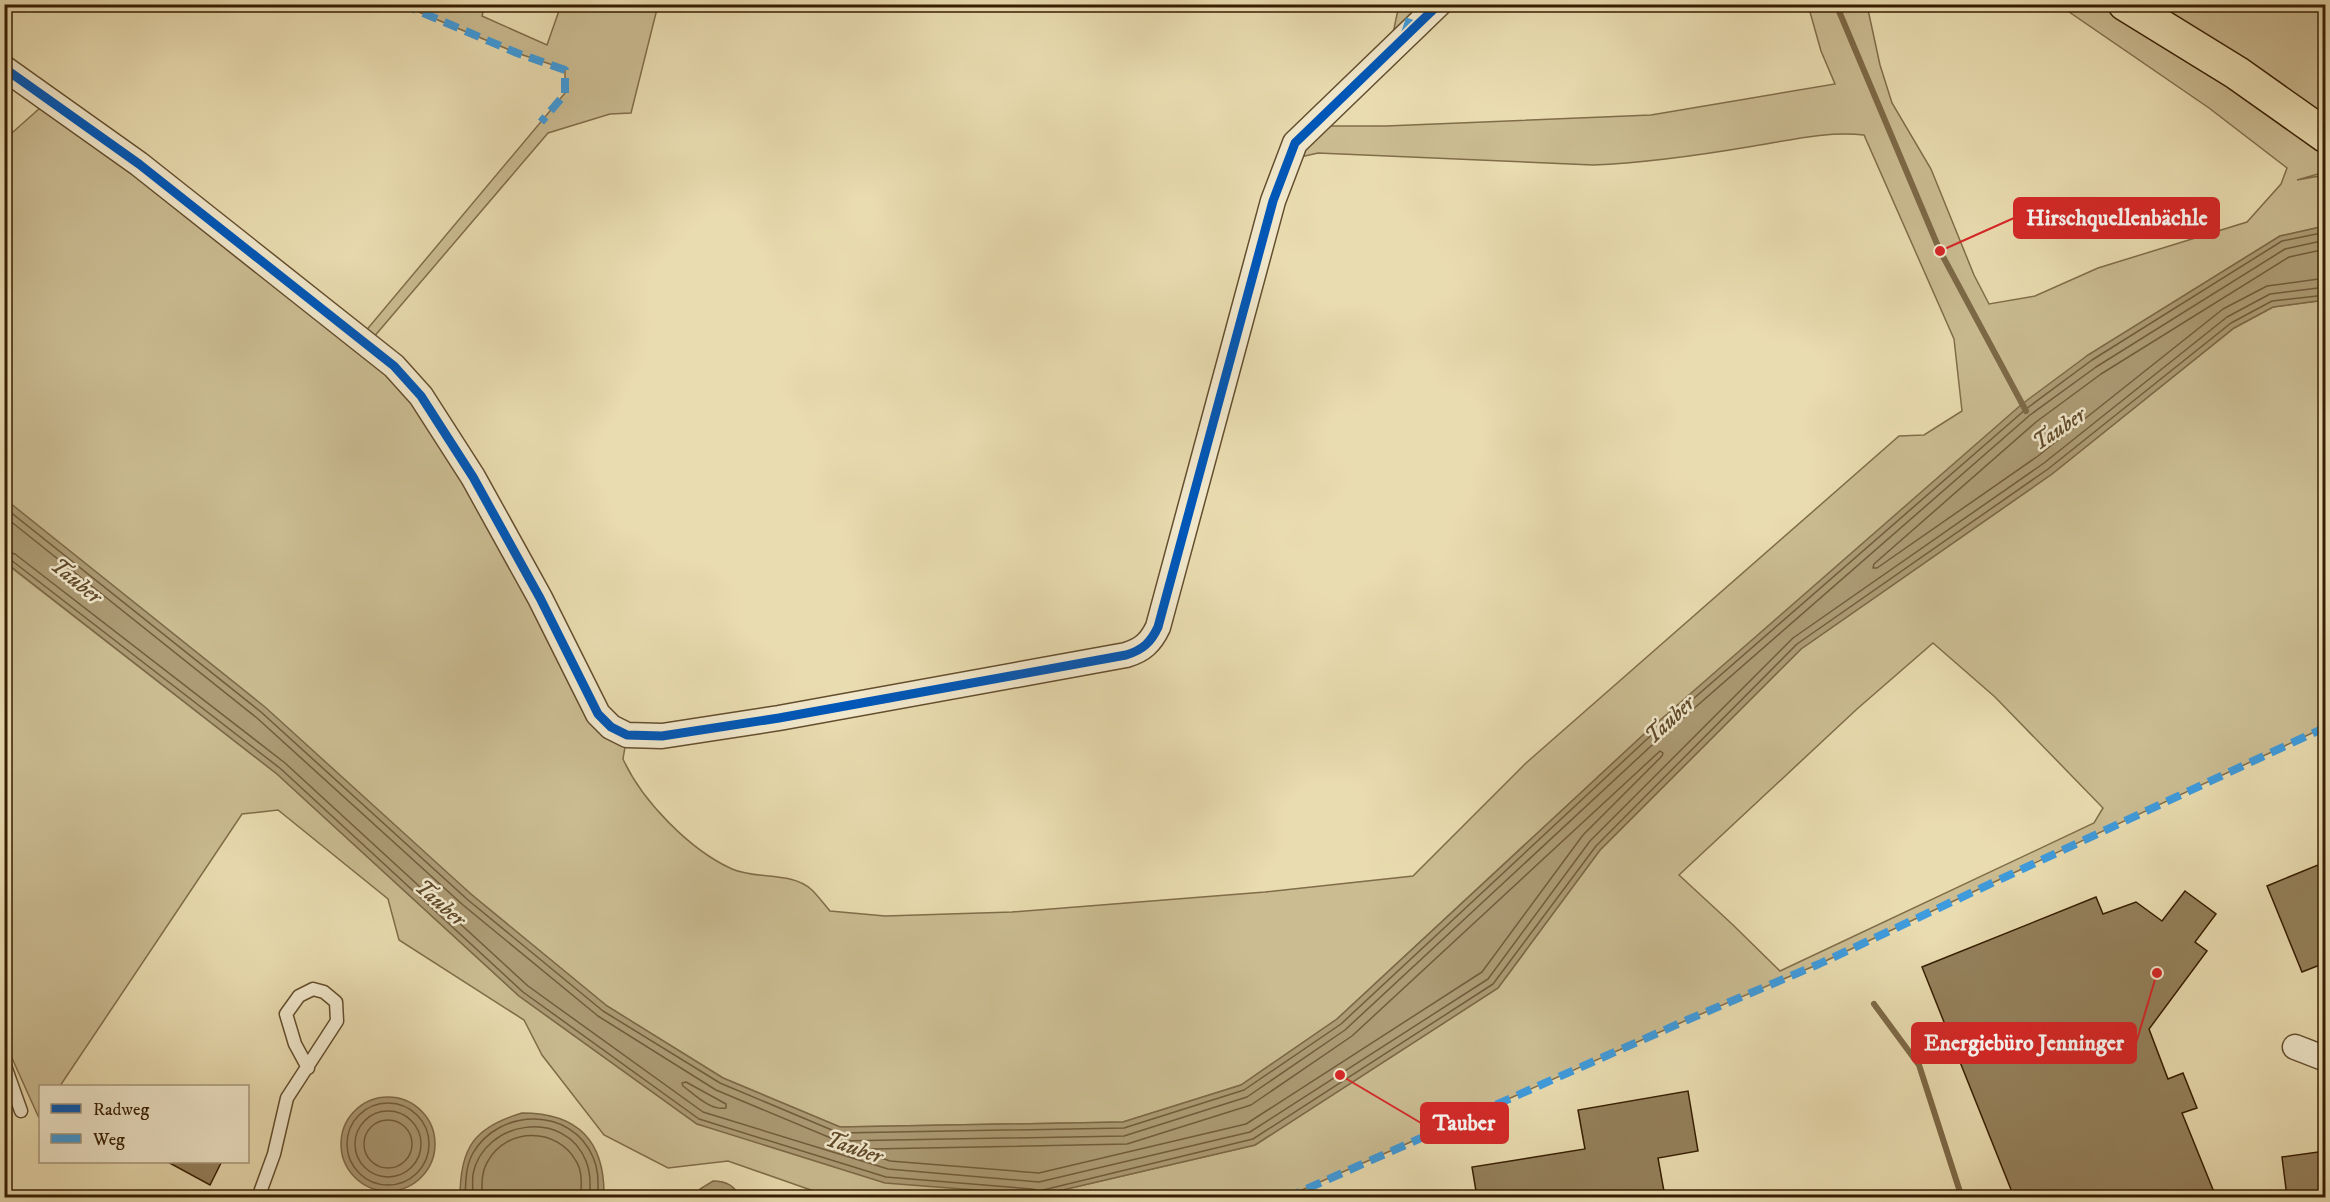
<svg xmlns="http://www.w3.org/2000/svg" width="2330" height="1202" viewBox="0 0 2330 1202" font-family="'IM FELL DW Pica',serif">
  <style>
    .green { fill: #cbbc92; stroke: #816d4a; stroke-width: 1.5; fill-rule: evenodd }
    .water { fill: #ac9b75; stroke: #7d6947; stroke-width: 1.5 }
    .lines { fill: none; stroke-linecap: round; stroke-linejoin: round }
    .shore { stroke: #725c3c; stroke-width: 1.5 }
    .stream { stroke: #7d6947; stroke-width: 6 }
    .building { fill: #94815c; stroke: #371e02; stroke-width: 1.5 }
    .service-casing { stroke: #644e2e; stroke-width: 15 }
    .minor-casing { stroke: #644e2e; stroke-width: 27 }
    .primary-casing { stroke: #371e02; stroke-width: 36 }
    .service { stroke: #f1e8cc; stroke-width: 12 }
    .minor { stroke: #f1e8cc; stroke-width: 24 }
    .primary { stroke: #e9dcb0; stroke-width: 33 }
    .quiet { stroke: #3e9bdd; stroke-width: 8; stroke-dasharray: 15 8; stroke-linecap: butt }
    .cycleway-casing { stroke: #f1e8cc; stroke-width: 13 }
    .cycleway { stroke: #0057b8; stroke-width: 9 }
    .labels { text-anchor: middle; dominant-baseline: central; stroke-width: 5; stroke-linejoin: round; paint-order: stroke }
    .water-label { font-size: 22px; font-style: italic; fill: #604a2a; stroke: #f1e8cc }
    .leader { fill: none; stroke: #d62828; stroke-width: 2 }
    .callout-dot { fill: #d62828; stroke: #f1e8cc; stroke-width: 2 }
    .callout { fill: #d62828; stroke: #d62828; stroke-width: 2 }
    .callout-label { font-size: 22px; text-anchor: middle; font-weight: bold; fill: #fff }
  </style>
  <rect width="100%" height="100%" fill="#e9dcb0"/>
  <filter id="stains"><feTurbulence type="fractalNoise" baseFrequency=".00333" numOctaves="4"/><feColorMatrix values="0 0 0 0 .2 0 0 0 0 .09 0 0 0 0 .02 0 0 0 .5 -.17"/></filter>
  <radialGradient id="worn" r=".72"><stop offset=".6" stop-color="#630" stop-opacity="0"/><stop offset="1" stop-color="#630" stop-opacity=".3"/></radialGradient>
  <g class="green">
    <path d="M402,5H485L482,16L547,45L561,5H658L631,113L610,114L548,133L367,345L394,366L579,677L627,735L623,759C642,801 690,850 732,869C757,880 791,871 812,890C818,896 824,904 830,911L885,916L1012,912L1265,892L1413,876L1526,763L1899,436L1924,435L1962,411L1954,339L1864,135C1827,131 1791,140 1754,146C1701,155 1647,163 1593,165L1318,153L1287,160L1311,126H1386L1651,115L1835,84L1821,51L1808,5H1867L1880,65L1892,103L1931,169L1974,275L1989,304L2035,296L2098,268L2247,222L2281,184L2287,168L2209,108L2059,5H2325V172L2297,180L2325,175V226L2280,236L2088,355L1642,736L1337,1019L1241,1085L1123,1122L840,1127L723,1078L607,1006L472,895L5,499L4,140L49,100L359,339L565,93V69L517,53Z"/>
    <path d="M1399,5H1439L1389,52Z"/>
    <path d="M2325,300V727L1819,964L1687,1020L1286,1197L828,1198V1196L728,1161L668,1168L604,1135L542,1055L524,1020L399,940L388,899L278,810L242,814L60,1086H40L39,1118L11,1056L5,1052L4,562L277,774L519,996L697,1124L1041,1195L1255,1145L1498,988L1600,850L1801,649L2052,474L2234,328L2273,307ZM1933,643L1995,697L2103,808L2094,823L1780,971L1732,924L1679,875L1857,709Z"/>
  </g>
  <g class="water">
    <path d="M2325,226V300L2273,307L2234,328L2052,474L1801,649L1600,850L1498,988L1255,1145L1041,1195L885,1183L697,1124L519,996L277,774L5,562V499L265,707L472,895L607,1006L723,1078L840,1127L1123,1122L1241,1085L1337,1019L1642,736L2022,404L2088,355L2280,236Z"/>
    <circle cx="388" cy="1144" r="47"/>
    <path d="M522,1113C578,1113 605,1141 604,1197H460C460,1148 474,1127 522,1113Z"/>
    <path d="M713,1181C726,1181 735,1185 739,1197H696L700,1189Z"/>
  </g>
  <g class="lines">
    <g class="shore">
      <path d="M2326,249L2289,257L2101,374L2036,422L1874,564L1873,568H1877L2038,456L2223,309L2267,286L2326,278"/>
      <path d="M4,507L261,712L468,900L603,1011L720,1083L839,1133L1124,1128L1244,1090L1341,1024L1646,740L2026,409L2092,360L2282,241L2326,232"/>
      <path d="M4,516L257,718L463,905L598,1016L716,1090L838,1141L1124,1136L1247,1097L1345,1030L1651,746L2030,415L2096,367L2285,249L2326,240"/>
      <path d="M4,551L15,554L285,763L528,986L703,1112L888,1169L1039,1182L1250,1132L1488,979L1590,841L1793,638L2044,463L2227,317L2270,294L2326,287"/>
      <path d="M4,558L11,560L281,769L523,992L699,1119L886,1177L1032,1189L1039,1191L1253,1139L1493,984L1596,846L1797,644L2048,469L2231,323L2272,301L2326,295"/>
      <path d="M1660,751L1663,753L1662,756L1583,835L1482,972L1246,1124L1039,1173L890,1161L870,1154L872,1149L1127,1144L1251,1105L1352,1036Z"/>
      <path d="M686,1082L726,1104V1108C711,1111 695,1095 683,1086L682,1083Z"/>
      <circle cx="388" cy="1144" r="41"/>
      <circle cx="388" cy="1144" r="33"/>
      <circle cx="388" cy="1144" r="24"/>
      <path d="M465,1198C466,1182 465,1167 473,1153C499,1108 571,1106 593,1157C599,1170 598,1183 598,1198"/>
      <path d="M473,1198C473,1190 472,1181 473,1174C484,1120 565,1108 586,1161C591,1173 590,1184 590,1198"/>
      <path d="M482,1198C482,1185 481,1172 488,1161C507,1127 557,1127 576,1161C583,1172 581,1185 581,1198"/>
    </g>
    <g class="stream">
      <path d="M1836,4L1940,251L2026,411"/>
      <path d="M1874,1004L1919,1065L1962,1198"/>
    </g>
  </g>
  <g class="building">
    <path d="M2325,862V963L2302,972L2267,886Z"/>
    <path d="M2185,891L2216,914L2195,942L2207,951L2149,1029L2168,1079L2183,1073L2197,1108L2182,1113L2216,1197H2014L1922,967L2096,897L2103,914L2136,902L2162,921Z"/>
    <path d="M1688,1091L1698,1151L1658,1158L1665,1197H1477L1472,1167L1585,1149L1578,1110Z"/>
    <path d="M2325,1151V1197H2287L2282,1157Z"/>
    <path d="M166,1161H222L210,1185Z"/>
  </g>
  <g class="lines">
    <defs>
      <g id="service">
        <path d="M4,1063L21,1111"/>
        <path d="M258,1198L274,1154L287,1098L337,1021L336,1002L324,992L313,989L299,996L286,1014L295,1044L308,1068"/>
      </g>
      <g id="minor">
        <path d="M4,68L139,164L394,366L421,396L473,477L540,598L598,714L611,727L627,735L662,736L779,718L1126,655C1143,650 1151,642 1158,627L1273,201L1295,143L1439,4"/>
        <path d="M2295,1047L2326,1059"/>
      </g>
      <path id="primary" d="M2125,4L2237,73L2326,136"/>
    </defs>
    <use href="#service" class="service-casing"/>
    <use href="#minor" class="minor-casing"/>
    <use href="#primary" class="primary-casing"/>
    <use href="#service" class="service"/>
    <use href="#minor" class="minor"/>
    <use href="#primary" class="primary"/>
    <g class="quiet">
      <path d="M402,4L517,53L565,70V94L541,122"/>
      <path d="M1405,33L1415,4"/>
      <path d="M1286,1198L1687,1020L1819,964L2326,727"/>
    </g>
    <defs>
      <path id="cycleway" d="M4,68L139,164L394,366L421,396L473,477L540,598L598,714L611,727L627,735L662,736L779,718L1126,655C1143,650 1151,642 1158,627L1273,201L1295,143L1439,4"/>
    </defs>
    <use href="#cycleway" class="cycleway-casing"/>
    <use href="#cycleway" class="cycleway"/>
  </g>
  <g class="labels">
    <g class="water-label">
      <text transform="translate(2059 429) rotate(-34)">Tauber</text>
      <text transform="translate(76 581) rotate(39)">Tauber</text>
      <text transform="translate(1670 720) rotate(-43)">Tauber</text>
      <text transform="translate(440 903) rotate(41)">Tauber</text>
      <text transform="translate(854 1148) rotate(19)">Tauber</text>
    </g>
  </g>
  <path class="leader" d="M1940 251L2014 218M2157 973L2136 1043M1340 1075L1421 1123"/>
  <g class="callout-dot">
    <circle cx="1940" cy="251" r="6"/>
    <circle cx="2157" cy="973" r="6"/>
    <circle cx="1340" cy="1075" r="6"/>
  </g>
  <g class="callout">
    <rect x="2014" y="198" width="205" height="40" rx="6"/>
    <rect x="1912" y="1023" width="224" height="40" rx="6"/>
    <rect x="1421" y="1103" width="87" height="40" rx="6"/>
  </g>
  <g class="callout-label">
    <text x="2117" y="225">Hirschquellenbächle</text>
    <text x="2024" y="1050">Energiebüro Jenninger</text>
    <text x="1464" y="1130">Tauber</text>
  </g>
  <rect width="2330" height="1202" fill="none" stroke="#e9dcb0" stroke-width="24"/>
  <rect x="6" y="6" width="2318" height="1190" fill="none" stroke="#371e02" stroke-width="3"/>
  <rect x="12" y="12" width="2306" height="1178" fill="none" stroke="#371e02" stroke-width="1.5"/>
  <rect x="39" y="1085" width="210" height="78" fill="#f1e8cc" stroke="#a7977b" stroke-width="1.5"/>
  <rect x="51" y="1104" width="30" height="9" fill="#0057b8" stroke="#a7977b" stroke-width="1.5"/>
  <text x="93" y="1115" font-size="18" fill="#371e02">Radweg</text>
  <rect x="51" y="1134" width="30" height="9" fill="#3e9bdd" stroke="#a7977b" stroke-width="1.5"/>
  <text x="93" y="1145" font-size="18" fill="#371e02">Weg</text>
  <rect width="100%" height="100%" filter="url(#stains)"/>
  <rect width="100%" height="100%" fill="url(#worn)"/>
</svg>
